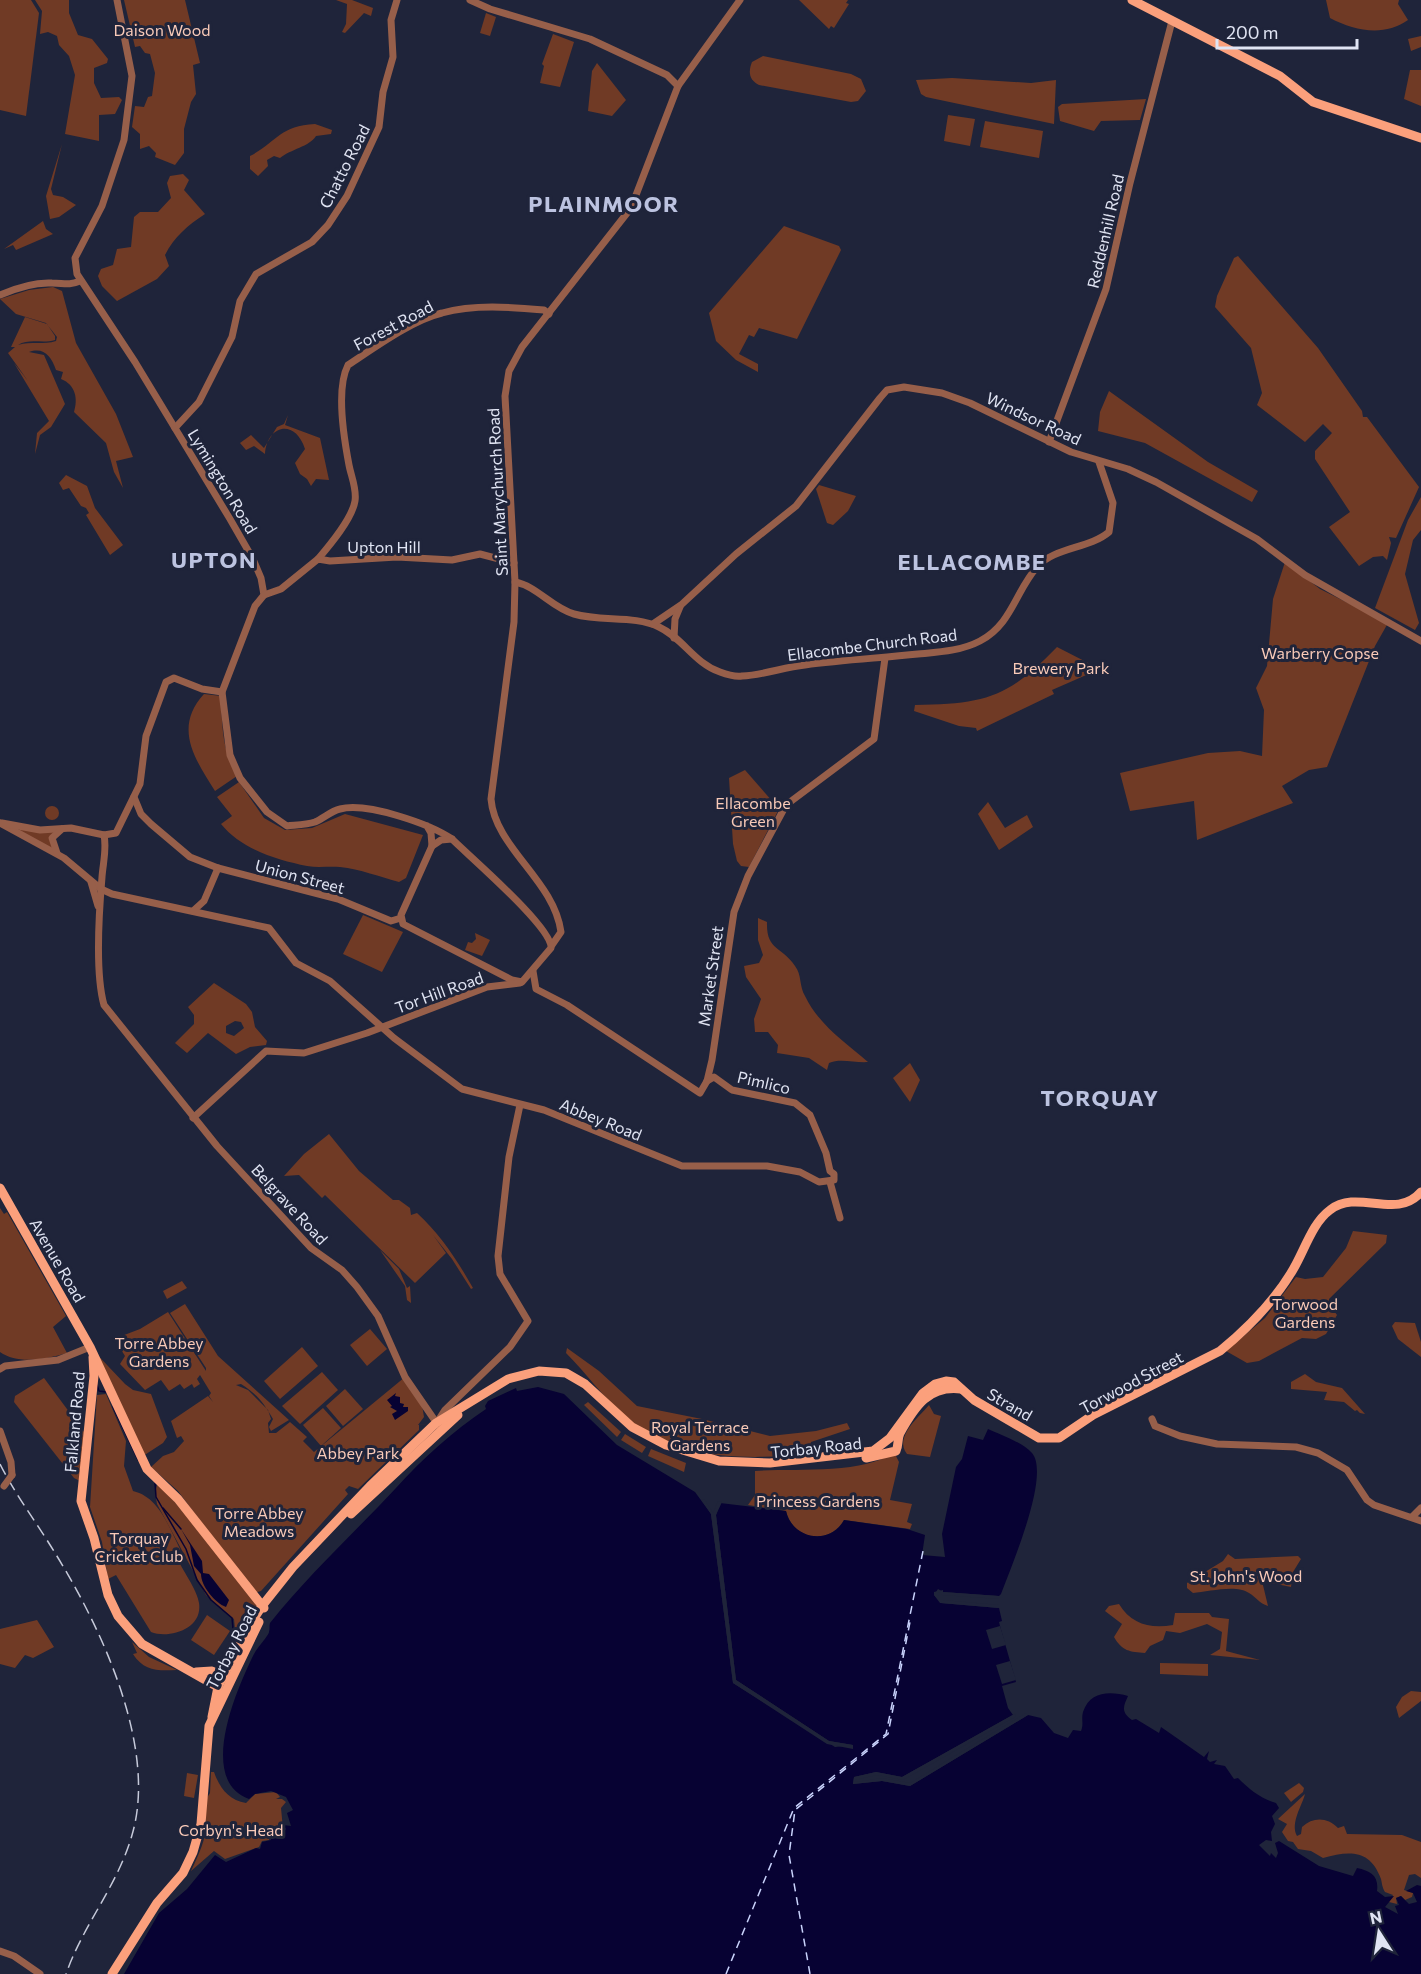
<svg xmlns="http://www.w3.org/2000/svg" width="1421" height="1974" viewBox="0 0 1421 1974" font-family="Commissioner,sans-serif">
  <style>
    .green { fill: #703a25; fill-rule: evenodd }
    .water { fill: #070233 }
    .pier { fill: #1f243a }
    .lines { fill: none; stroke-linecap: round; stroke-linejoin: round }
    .stream { stroke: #070233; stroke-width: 1.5 }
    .ferry { stroke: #c9d3fc; stroke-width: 1.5; stroke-dasharray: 8 6; stroke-linecap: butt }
    .tertiary { stroke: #975f4a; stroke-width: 7 }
    .primary { stroke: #fba07c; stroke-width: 9 }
    .rail { stroke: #c6cada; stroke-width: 1.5; stroke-dasharray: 12 6; stroke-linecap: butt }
    .tertiary-bridge { stroke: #975f4a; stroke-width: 7 }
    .labels { text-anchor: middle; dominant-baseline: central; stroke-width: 6; stroke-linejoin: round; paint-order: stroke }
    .park-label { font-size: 16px; fill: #f9cab8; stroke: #1f243a }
    .street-label { font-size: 16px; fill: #e0e4f3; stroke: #1f243a }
    .district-label { font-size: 22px; font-weight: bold; letter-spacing: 1.5px; fill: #bcc3e0; stroke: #1f243a }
  </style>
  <rect width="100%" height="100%" fill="#1f243a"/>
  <g class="green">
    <path d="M0,0H31L39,13L26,116L0,110Z"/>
    <path d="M35,0H69V13L78,35L92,39L108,59L107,63L94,68V83L101,98L119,97L122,100L115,114L99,115V141L65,134L75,75L69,56L59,45L57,36L48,32L40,34L42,11Z"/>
    <path d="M124,0H185L200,63L193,65L196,94L191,102L184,129V153L175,165L155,157L156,153L149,146L140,149V134L132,127L135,106L144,107L148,97L152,96L155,73L150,54L145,53L140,46L135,47Z"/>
    <path d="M336,0H352L373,8L371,16L364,13L345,33L342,32L346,24L347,4Z"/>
    <path d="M799,0H848L846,3L849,4L834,28L831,26L829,29Z"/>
    <path d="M1326,0H1399L1398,4L1408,20C1384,37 1355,31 1330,18Z"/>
    <path d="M486,13L496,17L490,36L480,33Z"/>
    <path d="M553,34L574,42L560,87L540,83L544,66L542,64Z"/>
    <path d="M1421,36V47L1411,51L1408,39Z"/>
    <path d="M763,56L851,74L861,79L866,91L858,101L851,102L759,85C749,80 748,72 752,62Z"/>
    <path d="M597,63L626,100L612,116L588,111L592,71Z"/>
    <path d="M1410,70H1421V106L1404,99Z"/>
    <path d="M952,78L1031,83L1056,80L1054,124L926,97L921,94L916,80Z"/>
    <path d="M1146,99L1140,120L1101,121L1094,131L1060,121L1058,107L1062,104Z"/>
    <path d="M948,115L975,119L970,146L944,141Z"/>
    <path d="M985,121L1043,131L1039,158L980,147Z"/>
    <path d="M315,124L332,130L331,134L316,136C309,147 291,149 280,158L274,156L267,160L268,166L258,176L250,169V156C277,142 279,126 315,124Z"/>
    <path d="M62,144L51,189L53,195L63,197L76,205L59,217L50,219L46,196Z"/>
    <path d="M183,174L189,180L184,190L205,214C188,225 174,237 165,255L169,266L157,279L117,301L102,286L98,276L101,269L113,265L117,249L131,247L134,217L140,212H158L171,198L167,183L170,176Z"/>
    <path d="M43,221L46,229L53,234L16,250L13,245L4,249Z"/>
    <path d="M784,226L839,246L841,250L797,339L759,328L754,337L749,335L739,354L758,364V372L736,360L716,341L709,313Z"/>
    <path d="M1238,256L1318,348L1362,411L1363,417H1367L1419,487L1396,538L1389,537L1391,543L1387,560L1383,556L1373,557L1359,566L1329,527L1350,512L1315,459V451L1332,433L1323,424L1305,442L1257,405L1262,393L1251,348L1215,307L1217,296L1234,258Z"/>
    <path d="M53,287L62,291L76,343L116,414L133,457L116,461L123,488L114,472L106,443L74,412C78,399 76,385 61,379L63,372L56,370C51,356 44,347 29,352L44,355L65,404L51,427L40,435L35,454L37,433L49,421L14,363L28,381L8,353L15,347H11L25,317L47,324L55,336V340C43,344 29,338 18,345C31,341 44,345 56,341L57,337L46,323L16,314L0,299L29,290Z"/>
    <path d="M1109,391L1208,462L1258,491L1252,502L1145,443L1098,431L1100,412Z"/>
    <path d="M288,415L285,425L320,438L329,480L316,479L311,486L307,479L300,474L295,463L305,449C295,418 267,425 265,454L254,446L246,450L240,443L251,435L264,448L277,427L284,424Z"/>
    <path d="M66,475L87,486L95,508L123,545L110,555L86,515L89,513L86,508L81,506L69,488L63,490L59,483Z"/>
    <path d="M819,485L856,496L848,511L833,525L827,523L816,489Z"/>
    <path d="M1421,497V530L1413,540L1405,574L1419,623L1415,630L1375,608L1408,520Z"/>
    <path d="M1285,562L1320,589L1388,623L1375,646L1327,767L1309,770L1282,786L1293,803L1197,840L1194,801L1130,811L1120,773L1208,753L1240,751L1262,756L1264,710L1256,688L1267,666L1273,599Z"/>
    <path d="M1057,647L1100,669L1052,690L1054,694L977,731L976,728L959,726L914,711L915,705C985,704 1008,698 1057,647Z"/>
    <path d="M204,694L221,696C222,725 222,751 237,776L215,791C195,759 173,728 204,694Z"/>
    <path d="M745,770L779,809L749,867L741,866L737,861L733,844L729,778Z"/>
    <path d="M239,782L264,818L285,830L312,828L345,814L423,835L406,878L399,882C380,877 360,869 340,867C329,866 318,868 307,866C277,860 241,849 221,824L232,816L217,797Z"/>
    <path d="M988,802L1005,828L1027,815L1033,827L999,850L978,814Z"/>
    <circle cx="52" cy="813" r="7"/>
    <path d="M21,828L62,829L52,838L57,853L15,833Z"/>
    <path d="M363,915L403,932L382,972L343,954Z"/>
    <path d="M758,918L767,922C766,951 782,946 795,966C802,975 799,986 805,996C819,1025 844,1041 868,1062C855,1063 840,1058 829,1063L827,1070L809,1058L777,1053L778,1045L768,1032H755L754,1019L761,999L746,977L744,966L759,963L763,955L758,940Z"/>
    <path d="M475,933L490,940L482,956L465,950L468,942L472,943L476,939Z"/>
    <path d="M214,983L246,1004L252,1012L255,1027L267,1041L266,1045L250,1047L236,1054L208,1033L187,1053L175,1043L194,1024V1015L188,1007ZM235,1021L241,1022L244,1028L234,1036L226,1033V1026Z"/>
    <path d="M910,1063L920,1080L910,1102L893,1078Z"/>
    <path d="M329,1134L359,1171L393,1200H399L410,1208L411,1215L417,1213C441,1235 457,1260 473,1288L471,1289L452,1259L433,1235L446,1253L415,1283L325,1195L322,1198L299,1175L284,1176L304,1154Z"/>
    <path d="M0,1208L4,1214L7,1212L66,1316L53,1327L67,1353C47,1359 18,1365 0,1352Z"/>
    <path d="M1353,1231L1387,1235L1386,1243L1329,1299V1304L1337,1315L1326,1334L1316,1339L1302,1338L1259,1361L1247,1363L1226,1351L1265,1318L1296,1277L1305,1279L1323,1277L1346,1248Z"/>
    <path d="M380,1250L399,1269L407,1288L410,1286L411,1303L407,1300L405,1286Z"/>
    <path d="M182,1281L187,1288L167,1299L163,1291Z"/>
    <path d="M185,1304L218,1356L289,1420L271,1431L269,1427L273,1419C263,1402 259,1396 241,1384L236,1385L248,1390L268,1410L271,1419L268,1423L269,1433H276L290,1422L307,1437L303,1441L314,1452L405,1377L422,1405L424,1417L418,1425L436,1423L419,1425V1430L358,1489L349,1486L345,1490L348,1494L261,1591L254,1593L178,1491L151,1467L163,1456L174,1452L184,1441L181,1436L177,1438L171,1421L208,1396L213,1402L209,1396L211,1393L200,1375L197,1379L200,1384L194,1388L192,1384L184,1389L180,1384L169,1391L161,1380L145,1390L120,1364L125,1356L120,1348L123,1343L119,1337L140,1329L168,1312L206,1371V1368L170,1313Z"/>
    <path d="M1395,1322L1415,1323L1421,1342V1357L1398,1339L1392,1326Z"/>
    <path d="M370,1329L387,1349L367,1366L350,1345Z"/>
    <path d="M90,1347L125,1384L133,1390L151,1394L167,1437L163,1443L140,1458Z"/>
    <path d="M302,1347L318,1366L280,1399L264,1381Z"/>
    <path d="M567,1348L599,1371L637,1406L702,1419L770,1436L816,1431L847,1423L850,1429L811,1442L809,1450L815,1454C751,1459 677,1463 625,1417C603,1397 587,1374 566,1353Z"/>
    <path d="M322,1372L338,1390L300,1424L282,1406Z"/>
    <path d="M1305,1374L1316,1382L1342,1388L1365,1414L1360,1413L1357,1410L1355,1411L1344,1402L1324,1400L1327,1392L1291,1389V1382Z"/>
    <path d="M44,1378L84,1432L80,1481L74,1478L14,1402L15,1396Z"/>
    <path d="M345,1389L363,1409L343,1426L326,1406Z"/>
    <path d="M106,1394L126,1441L124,1466L133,1491C159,1497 169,1527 180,1549L176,1556C182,1570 197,1589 199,1603C203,1629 169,1639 151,1632L116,1575L108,1579L102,1542L90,1507L97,1395Z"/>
    <path d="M588,1402L621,1432L617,1437L584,1405Z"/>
    <path d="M929,1405L934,1414L941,1416L930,1457L907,1454C894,1437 918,1418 929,1405Z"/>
    <path d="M323,1408L341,1428L321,1446L303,1425Z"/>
    <path d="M625,1434L646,1447L642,1453L621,1440Z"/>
    <path d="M651,1449L686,1463L684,1472L648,1456Z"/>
    <path d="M894,1452L899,1462L890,1500L912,1504L907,1522L912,1524L910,1529L844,1520C829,1546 793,1540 786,1511L748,1505L755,1495V1471C793,1468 864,1475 894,1452Z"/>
    <path d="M158,1482L262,1606L237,1650L234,1619L206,1595L157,1504L155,1492Z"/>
    <path d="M1228,1554L1235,1559L1298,1556L1301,1559L1293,1572L1291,1587L1262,1581L1268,1606C1259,1603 1257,1598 1249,1593C1236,1584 1208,1592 1193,1593L1187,1588V1583L1223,1561Z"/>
    <path d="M1119,1604C1131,1624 1150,1629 1173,1625L1175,1613H1209L1212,1617L1229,1619L1226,1651L1260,1660L1210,1655L1220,1649L1222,1632L1207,1624L1180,1633L1166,1631L1163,1640L1150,1646L1145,1653C1130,1652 1122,1651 1114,1637L1122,1624L1105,1611L1109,1606Z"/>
    <path d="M207,1615L230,1631L214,1655L191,1640Z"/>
    <path d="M37,1620L54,1647L33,1658L25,1655L15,1668L0,1664V1629Z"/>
    <path d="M132,1642L149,1657L177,1670C157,1671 144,1671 133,1654L137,1653Z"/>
    <path d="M1160,1663L1208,1664V1676L1160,1674Z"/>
    <path d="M1411,1691L1421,1692V1701L1399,1718L1396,1707L1402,1697Z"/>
    <path d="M211,1772H214C220,1789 229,1800 246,1803L255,1794L276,1792L280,1797L276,1799H282L286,1802L281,1808L283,1829L281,1831L274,1826L270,1828L269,1840L262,1841L259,1847L225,1859L214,1851L191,1871C202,1847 211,1830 203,1804L210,1793Z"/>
    <path d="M187,1773L198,1775L194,1798L184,1796Z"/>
    <path d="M1299,1783L1304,1788L1303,1792L1291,1802L1284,1793Z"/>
    <path d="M1305,1794C1302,1806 1290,1823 1297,1836L1301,1834L1302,1827C1313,1817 1327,1817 1338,1828L1344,1826L1347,1834L1402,1835L1421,1842V1878L1415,1874L1409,1875L1404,1890L1413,1893L1412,1897L1405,1900L1401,1896L1396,1898L1397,1904L1389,1902L1393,1895L1385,1892C1382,1887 1382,1883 1381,1879C1370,1848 1348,1851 1323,1858L1311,1851L1298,1849L1293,1842L1288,1841L1282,1832L1287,1824L1278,1819Z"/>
  </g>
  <g class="water">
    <path d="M516,1388L517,1391L538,1387L564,1394L617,1445L695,1492L711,1514L733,1683L835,1747L853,1745L829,1741L736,1680L716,1515L720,1503L786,1511C792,1539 830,1546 844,1520L907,1529L925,1535L922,1555L945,1557L942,1534L956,1467L962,1459L968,1436L983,1440L988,1429C1001,1435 1022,1442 1032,1453C1051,1475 1010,1569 1001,1594L999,1596L943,1592V1590L934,1592V1595L941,1603L999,1608L1002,1621L999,1622L1000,1626L1016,1682L1002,1686L1008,1708L1013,1715L902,1777L876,1772L854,1777L853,1784L882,1781L910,1786L1028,1715L1041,1718L1054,1733L1068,1738L1073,1730L1081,1731C1084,1724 1081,1719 1083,1712C1090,1691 1110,1691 1128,1696C1123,1707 1121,1712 1132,1720L1136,1719L1159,1733L1161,1727L1204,1757L1209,1751L1207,1759L1210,1762L1217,1760L1214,1764L1225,1766L1234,1779L1238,1778C1249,1789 1261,1799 1276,1803L1279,1808L1272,1816L1275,1824L1271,1832L1272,1841L1266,1840L1259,1845L1270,1856L1271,1853L1276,1858L1278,1853L1275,1843L1279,1841L1319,1866L1353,1876L1357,1868C1371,1871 1379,1876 1377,1891L1385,1897L1394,1896L1385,1907L1398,1914L1395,1906L1399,1905L1396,1898L1401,1896L1409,1904L1417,1902L1413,1893L1406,1891L1417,1885L1421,1886V1974H124L159,1913L187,1889L215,1855L226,1862L256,1848L260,1849L262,1842L271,1840L270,1828L273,1826L283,1832L286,1829L283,1825L291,1826L287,1813L293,1810L286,1797L271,1791L255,1794L249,1799C196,1780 238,1686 254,1654C257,1648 269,1635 269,1632C270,1629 269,1626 270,1623C309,1574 354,1533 396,1488C423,1458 452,1432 486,1409L485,1406L488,1401Z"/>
    <path d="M396,1393L395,1396L400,1397V1403L404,1404L403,1407H408V1411L395,1420L392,1414L397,1411L390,1407L392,1406L387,1400Z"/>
    <path d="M181,1529L202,1561L203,1573L209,1574L229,1600L226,1607C215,1603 201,1586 201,1574L194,1566L190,1545Z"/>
  </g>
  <g class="pier">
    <path d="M701,1499L705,1500L713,1513L718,1501L722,1502L716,1515L736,1680L829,1741L853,1745V1749L827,1744L733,1683L711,1514Z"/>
    <path d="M938,1589L943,1592L999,1596V1599L942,1595L940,1592L937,1594L943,1600L999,1605V1608L940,1603L934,1595Z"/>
    <path d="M1000,1626L1006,1645L992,1649L986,1630Z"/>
    <path d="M1010,1661L1016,1680L1002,1684L996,1665Z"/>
    <path d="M1016,1713L1015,1717L903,1780L877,1775L855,1780L856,1782L882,1778L910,1783L1026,1713L1028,1715L910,1786L882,1781L853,1784L854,1777L876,1772L902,1777Z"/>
  </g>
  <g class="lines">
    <g class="stream">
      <path d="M97,1385L99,1391L106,1392"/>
      <path d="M113,1407L138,1460"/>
      <path d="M155,1483L156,1497L186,1549L197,1580L211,1600L232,1618L234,1639"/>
      <path d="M163,1508L181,1529"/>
    </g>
    <g class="ferry">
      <path d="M726,1974L794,1808L886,1734L923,1551"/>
      <path d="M810,1974L789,1855L795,1810L888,1734L911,1617"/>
    </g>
    <g class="tertiary">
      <path d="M117,0L132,76L124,140L102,206L75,258L77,274L135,362L230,519L253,559L261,578L264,595L255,606L222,692L230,755L240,778L267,812L287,826C296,825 306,825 315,822C324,818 331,811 340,809C367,802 430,824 452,839C470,857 553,928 551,948L522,982L512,980L403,924L401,915L432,846L431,833L427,826"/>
      <path d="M470,0L490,9L590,39L667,75L678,86"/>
      <path d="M0,295C16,288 34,282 52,283C64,283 68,286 80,281"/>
      <path d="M175,428L199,402L232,337L240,301L256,274L312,242L328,225L347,196L379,127L383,92L393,57L391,20L397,0"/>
      <path d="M1049,442L1106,289L1130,183L1172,21"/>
      <path d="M318,559C330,545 352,519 355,501C357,489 351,476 349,465C344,439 336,388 348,365C374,348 412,320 442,313C474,304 510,307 544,310L549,314"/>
      <path d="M515,582C537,586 552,608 574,614C601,622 634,615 659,627C683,638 694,663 720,672C728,675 735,677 742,676C764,675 784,667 805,665C843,660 880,658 918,654C939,652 961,651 980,641C1012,624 1015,592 1037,567C1054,547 1089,549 1109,532L1113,503L1099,462"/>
      <path d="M264,595L281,589L318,559L330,561L397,557L452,560L480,554L514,563"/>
      <path d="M653,624L681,605L736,554L796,506L880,398L887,390L904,387L942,393L970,403L1071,452L1128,469L1156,482L1257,539L1305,575L1421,641"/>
      <path d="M674,638L675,619L680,607"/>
      <path d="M134,797L141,814L151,824L190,857L218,868L338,899L391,921L401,918"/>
      <path d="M0,823L64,858L101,889L112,894L269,928L296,963L330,981L394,1038L462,1089L544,1110L682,1166H767L800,1172L819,1182L834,1180V1174L830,1171L826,1153L810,1115L795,1103L732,1090L714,1077L707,1081"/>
      <path d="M2,823L40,830L71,828L104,835L116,833L140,784L146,736L166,682L174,678L202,689L222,692"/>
      <path d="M104,835C107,849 103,863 102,877C99,912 95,973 104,1005L217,1146L311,1248L342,1270L357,1287L378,1316L405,1377L438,1425"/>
      <path d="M432,846L441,840L452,839"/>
      <path d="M57,853L52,838L62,829"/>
      <path d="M91,882L98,906"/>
      <path d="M193,911L204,901L218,868"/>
      <path d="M552,945L561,932C554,880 495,848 491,799L514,622L515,582L505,396L509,371L522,347L631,208L678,86L740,0"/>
      <path d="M533,971L536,989L567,1005L700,1093L707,1081L712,1060L734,912L748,876L786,805L874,739L885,658"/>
      <path d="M193,1118L266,1051L304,1053L367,1033L487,987L520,983"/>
      <path d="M830,1182L840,1218"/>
      <path d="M0,1369L5,1366L58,1360L90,1347"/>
      <path d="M1152,1419L1155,1426L1180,1436L1217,1444L1296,1447L1318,1453L1347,1470L1367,1500L1374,1505L1421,1521"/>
      <path d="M438,1421L445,1410L510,1347L528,1321L500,1274L498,1256L509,1157L520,1105"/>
      <path d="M0,1431L11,1462L12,1475"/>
      <path d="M1412,1517L1421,1508"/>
      <path d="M0,1951L14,1956L40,1974"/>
    </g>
    <g class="primary">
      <path d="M1132,0L1280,76L1313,102L1421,138"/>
      <path d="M0,1188L90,1347L147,1469L178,1499L264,1608"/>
      <path d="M93,1357L94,1376L81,1501L94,1538L108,1595L118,1616L142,1644L218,1687"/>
      <path d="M866,1458L896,1451C899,1445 897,1439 900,1433C915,1406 929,1385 961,1389"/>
      <path d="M351,1514L458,1415"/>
      <path d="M196,1672L212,1671L228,1678"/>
      <path d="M212,1717L218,1687L246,1631L262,1606L293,1567L370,1486L436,1423L508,1379L539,1371L566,1373L585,1384L632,1427L666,1445L719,1461L770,1463L873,1451L890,1438L923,1393L935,1384L946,1381L954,1382L974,1400L1039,1438H1059L1093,1415L1220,1351C1248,1328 1272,1304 1291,1273C1304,1253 1311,1224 1330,1210C1358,1188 1396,1221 1421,1192"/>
      <path d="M112,1974L157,1903L183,1873L193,1852L201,1824L209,1726L259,1622"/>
    </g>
    <path class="rail" d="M0,1464C16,1496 37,1523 55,1553C101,1627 158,1748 132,1835C118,1885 83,1925 66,1974"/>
    <path class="tertiary-bridge" d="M4,1486L12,1475"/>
  </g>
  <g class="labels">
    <g class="park-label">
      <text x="162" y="29">Daison Wood</text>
      <text x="1320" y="652">Warberry Copse</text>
      <text x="1061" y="667">Brewery Park</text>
      <text x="753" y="802">Ellacombe<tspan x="753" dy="18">Green</tspan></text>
      <text x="1305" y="1303">Torwood<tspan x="1305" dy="18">Gardens</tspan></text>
      <text x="159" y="1342">Torre Abbey<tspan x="159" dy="18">Gardens</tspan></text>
      <text x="700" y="1426">Royal Terrace<tspan x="700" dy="18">Gardens</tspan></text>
      <text x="358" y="1452">Abbey Park</text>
      <text x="818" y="1500">Princess Gardens</text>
      <text x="259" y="1512">Torre Abbey<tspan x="259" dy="18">Meadows</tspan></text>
      <text x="139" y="1537">Torquay<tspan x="139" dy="18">Cricket Club</tspan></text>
      <text x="1246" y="1575">St. John's Wood</text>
      <text x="231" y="1829">Corbyn's Head</text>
    </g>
    <g class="street-label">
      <text transform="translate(344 166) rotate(-63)">Chatto Road</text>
      <text transform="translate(1105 231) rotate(-77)">Reddenhill Road</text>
      <text transform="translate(393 325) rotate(-28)">Forest Road</text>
      <text transform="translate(1034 418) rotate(25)">Windsor Road</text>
      <text transform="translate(223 481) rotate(59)">Lymington Road</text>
      <text transform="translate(497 492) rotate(-93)">Saint Marychurch Road</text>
      <text x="384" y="546">Upton Hill</text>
      <text transform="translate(872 644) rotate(-7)">Ellacombe Church Road</text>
      <text transform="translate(300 876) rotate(15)">Union Street</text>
      <text transform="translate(710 976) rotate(-82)">Market Street</text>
      <text transform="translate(439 992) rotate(-20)">Tor Hill Road</text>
      <text transform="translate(764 1082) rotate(13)">Pimlico</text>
      <text transform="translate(601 1119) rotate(22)">Abbey Road</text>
      <text transform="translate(290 1204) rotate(47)">Belgrave Road</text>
      <text transform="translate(58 1260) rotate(60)">Avenue Road</text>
      <text transform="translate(1131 1382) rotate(-28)">Torwood Street</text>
      <text transform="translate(1010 1404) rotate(30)">Strand</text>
      <text transform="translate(74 1422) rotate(-85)">Falkland Road</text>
      <text transform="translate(816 1447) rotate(-6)">Torbay Road</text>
      <text transform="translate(231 1647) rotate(-63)">Torbay Road</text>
    </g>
    <g class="district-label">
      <text x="604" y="203">PLAINMOOR</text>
      <text x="214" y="559">UPTON</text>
      <text x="972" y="561">ELLACOMBE</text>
      <text x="1100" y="1097">TORQUAY</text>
    </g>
  </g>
  <g transform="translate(1379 1932) rotate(348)" stroke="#1f243a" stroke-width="4.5" paint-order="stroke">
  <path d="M0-4.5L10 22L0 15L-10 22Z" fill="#e0e4f3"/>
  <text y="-9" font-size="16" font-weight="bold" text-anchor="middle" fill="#e0e4f3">N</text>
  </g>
  <path d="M1217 39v9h140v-9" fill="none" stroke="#e0e4f3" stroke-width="3"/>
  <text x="1226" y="39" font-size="18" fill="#e0e4f3" stroke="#1f243a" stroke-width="4.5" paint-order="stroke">200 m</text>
</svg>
